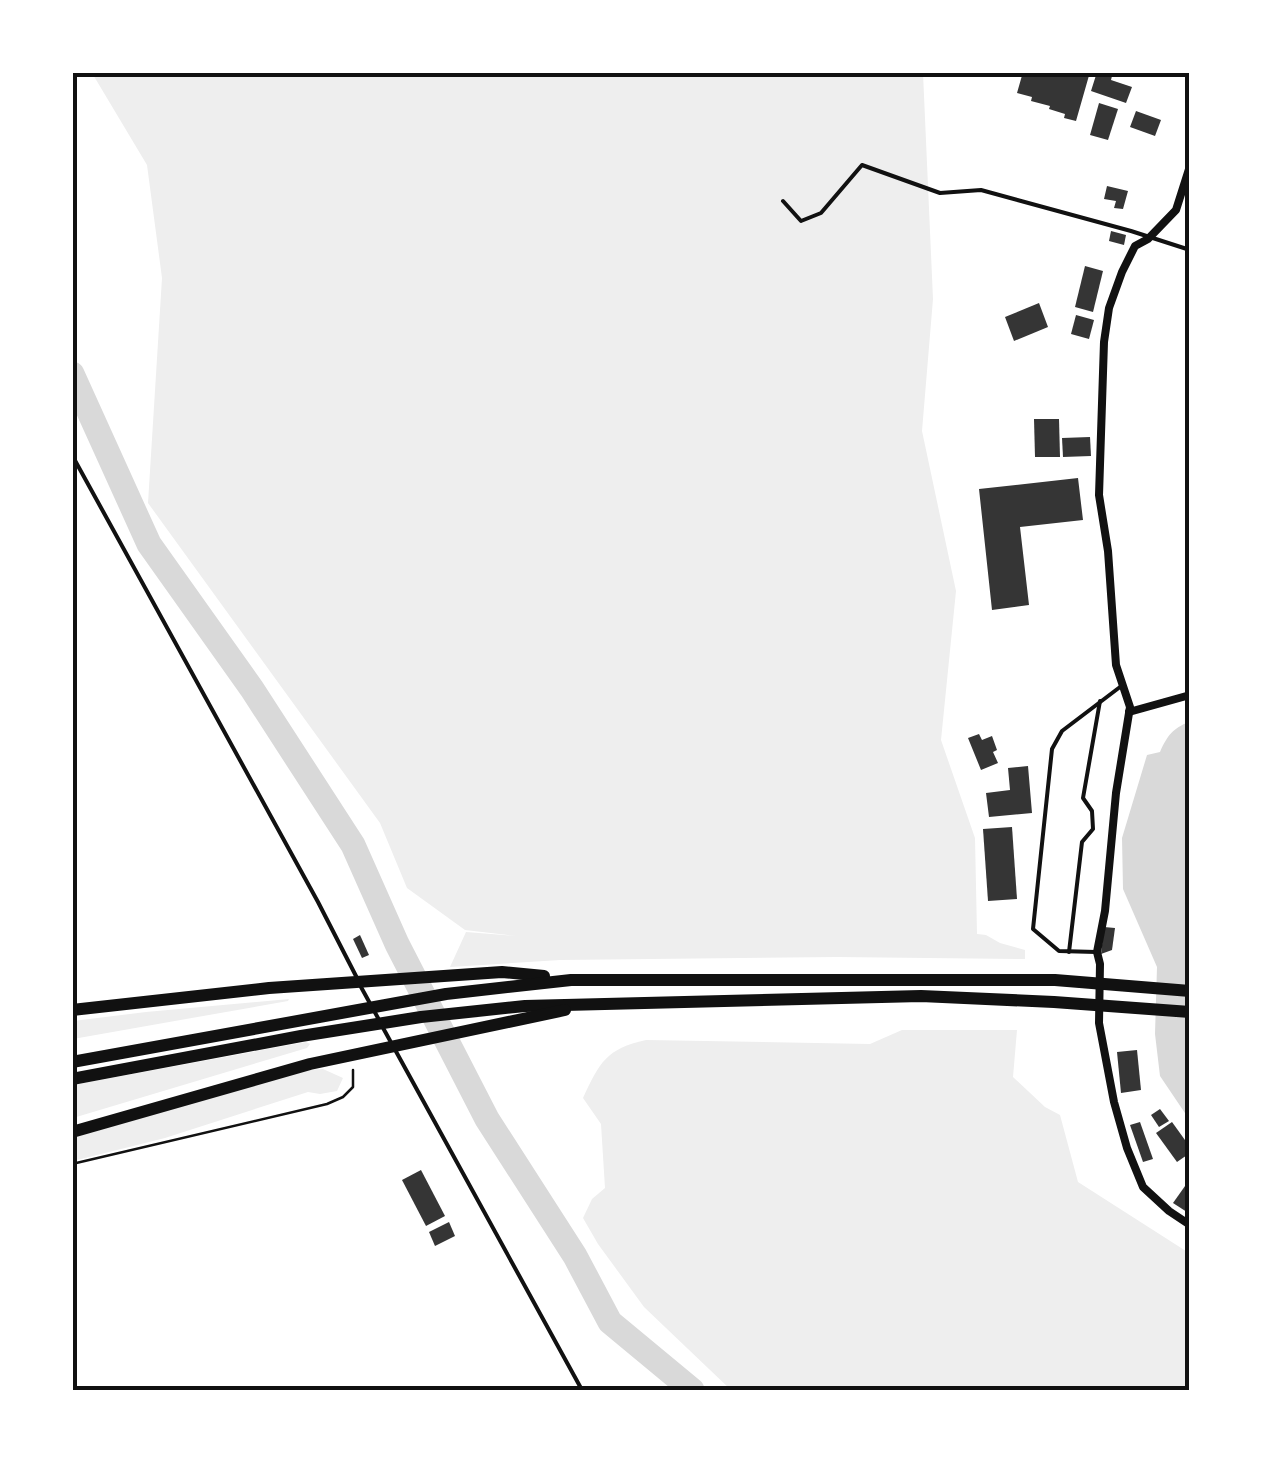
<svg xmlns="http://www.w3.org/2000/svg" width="1262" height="1463" viewBox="0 0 1262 1463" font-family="Mulish,sans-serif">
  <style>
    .green { fill: #eee }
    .water { fill: #d9d9d9 }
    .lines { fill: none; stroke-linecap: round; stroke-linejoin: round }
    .river { stroke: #d9d9d9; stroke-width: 25 }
    .building { fill: #353535 }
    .path { stroke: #111; stroke-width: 2.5 }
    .service { stroke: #111; stroke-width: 4 }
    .minor { stroke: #111; stroke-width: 8 }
    .trunk { stroke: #111; stroke-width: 12 }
    .neatline { fill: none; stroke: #111; stroke-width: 4 }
  </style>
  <rect width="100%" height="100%" fill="#fff"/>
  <g class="green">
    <path d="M92,73H923L933,299L922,431L956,591L941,740L975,838L977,934L986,935L1000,943L1025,950V959L837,957L560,960L450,967L466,932L517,936L465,930L407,888L380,823L148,503L162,278L147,165Z"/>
    <path d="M289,999L288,1001L73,1039V1021L146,1012Z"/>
    <path d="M902,1030H1017L1013,1077L1045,1107L1060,1115L1078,1182L1189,1253V1390H731L644,1307L598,1244L583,1218L592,1199L605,1188L601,1124L583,1098C600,1062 606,1049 646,1040L870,1044Z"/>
    <path d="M306,1042L310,1044L307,1048L73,1118V1085Z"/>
    <path d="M323,1069L343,1078L337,1091L320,1094L308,1092L165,1138L73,1161L72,1138L306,1070Z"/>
  </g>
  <path class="water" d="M1189,722V1119L1160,1076L1155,1034L1157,967L1123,889L1122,838L1147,755L1160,752C1167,736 1173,728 1189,722Z"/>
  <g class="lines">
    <path class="river" d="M72,374L149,544L252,689L353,845L397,944L487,1119L575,1256L610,1322L692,1390"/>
  </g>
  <g class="building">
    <path d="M1023,72H1090L1076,121L1064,118L1065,114L1049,109L1050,106L1031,101L1032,97L1017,93Z"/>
    <path d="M1097,72H1113L1111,80L1132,87L1126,103L1091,91Z"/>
    <path d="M1099,103L1118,109L1108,140L1090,135Z"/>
    <path d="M1136,111L1161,120L1155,136L1130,127Z"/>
    <path d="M1107,186L1128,191L1123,209L1114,208L1116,201L1104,199Z"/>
    <path d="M1111,231L1126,235L1124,245L1109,241Z"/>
    <path d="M1085,266L1103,271L1093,312L1075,307Z"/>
    <path d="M1039,303L1048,327L1014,341L1005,317Z"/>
    <path d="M1076,315L1094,320L1089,339L1071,334Z"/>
    <path d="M1034,419H1059L1060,457H1035Z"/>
    <path d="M1090,437L1091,456L1063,457L1062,438Z"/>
    <path d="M1078,478L1083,520L1020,527L1029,605L992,610L979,489Z"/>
    <path d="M979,734L982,740L992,736L997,750L993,752L998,763L981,770L968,738Z"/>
    <path d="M1028,766L1032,813L989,817L986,793L1010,790L1008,768Z"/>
    <path d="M1012,827L1017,899L988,901L983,829Z"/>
    <path d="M1104,927L1115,928L1112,950L1101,954Z"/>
    <path d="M360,935L369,955L362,958L353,939Z"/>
    <path d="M1137,1050L1141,1090L1121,1093L1117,1052Z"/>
    <path d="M1160,1109L1169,1121L1159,1127L1151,1115Z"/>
    <path d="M1140,1122L1153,1159L1143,1162L1130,1125Z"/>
    <path d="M1172,1122L1190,1147V1153L1177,1162L1156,1133Z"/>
    <path d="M421,1170L445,1216L426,1226L402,1180Z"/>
    <path d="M1190,1179V1214L1173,1203Z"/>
    <path d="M449,1222L455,1236L435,1246L429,1232Z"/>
  </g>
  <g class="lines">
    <path class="path" d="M72,1164L327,1104L343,1097L353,1087V1070"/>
    <g class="service">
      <path d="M783,201L801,221L821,213L862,165L940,193L981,190L1131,231L1190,250"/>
      <path d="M72,455L318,902L357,978"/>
      <path d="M1069,952L1082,842L1093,829L1092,811L1083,798L1100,701"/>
      <path d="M1096,952L1059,951L1033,929L1052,749L1062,731L1120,687"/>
      <path d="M361,987L378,1018"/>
      <path d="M382,1026L582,1390"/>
    </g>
    <g class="minor">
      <path d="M1190,166L1176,210L1148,239L1135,246L1122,272L1109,308L1104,342L1099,495L1108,551L1116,665L1130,707L1116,793L1105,911L1097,952L1100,964L1099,1023L1114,1102L1127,1148L1143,1187L1169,1211L1190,1225"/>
      <path d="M1129,712L1190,695"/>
    </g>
    <g class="trunk">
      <path d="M72,1010L269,988L502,972L544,976"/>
      <path d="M72,1062L446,994L571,980H1055L1190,991"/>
      <path d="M72,1079L301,1036L421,1017L525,1006L921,996L1054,1002L1190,1012"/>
      <path d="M72,1132L310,1064L565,1010"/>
    </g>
  </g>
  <rect width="1262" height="1463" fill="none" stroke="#ffffff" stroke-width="150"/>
  <rect x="75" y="75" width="1112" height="1313" class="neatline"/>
</svg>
